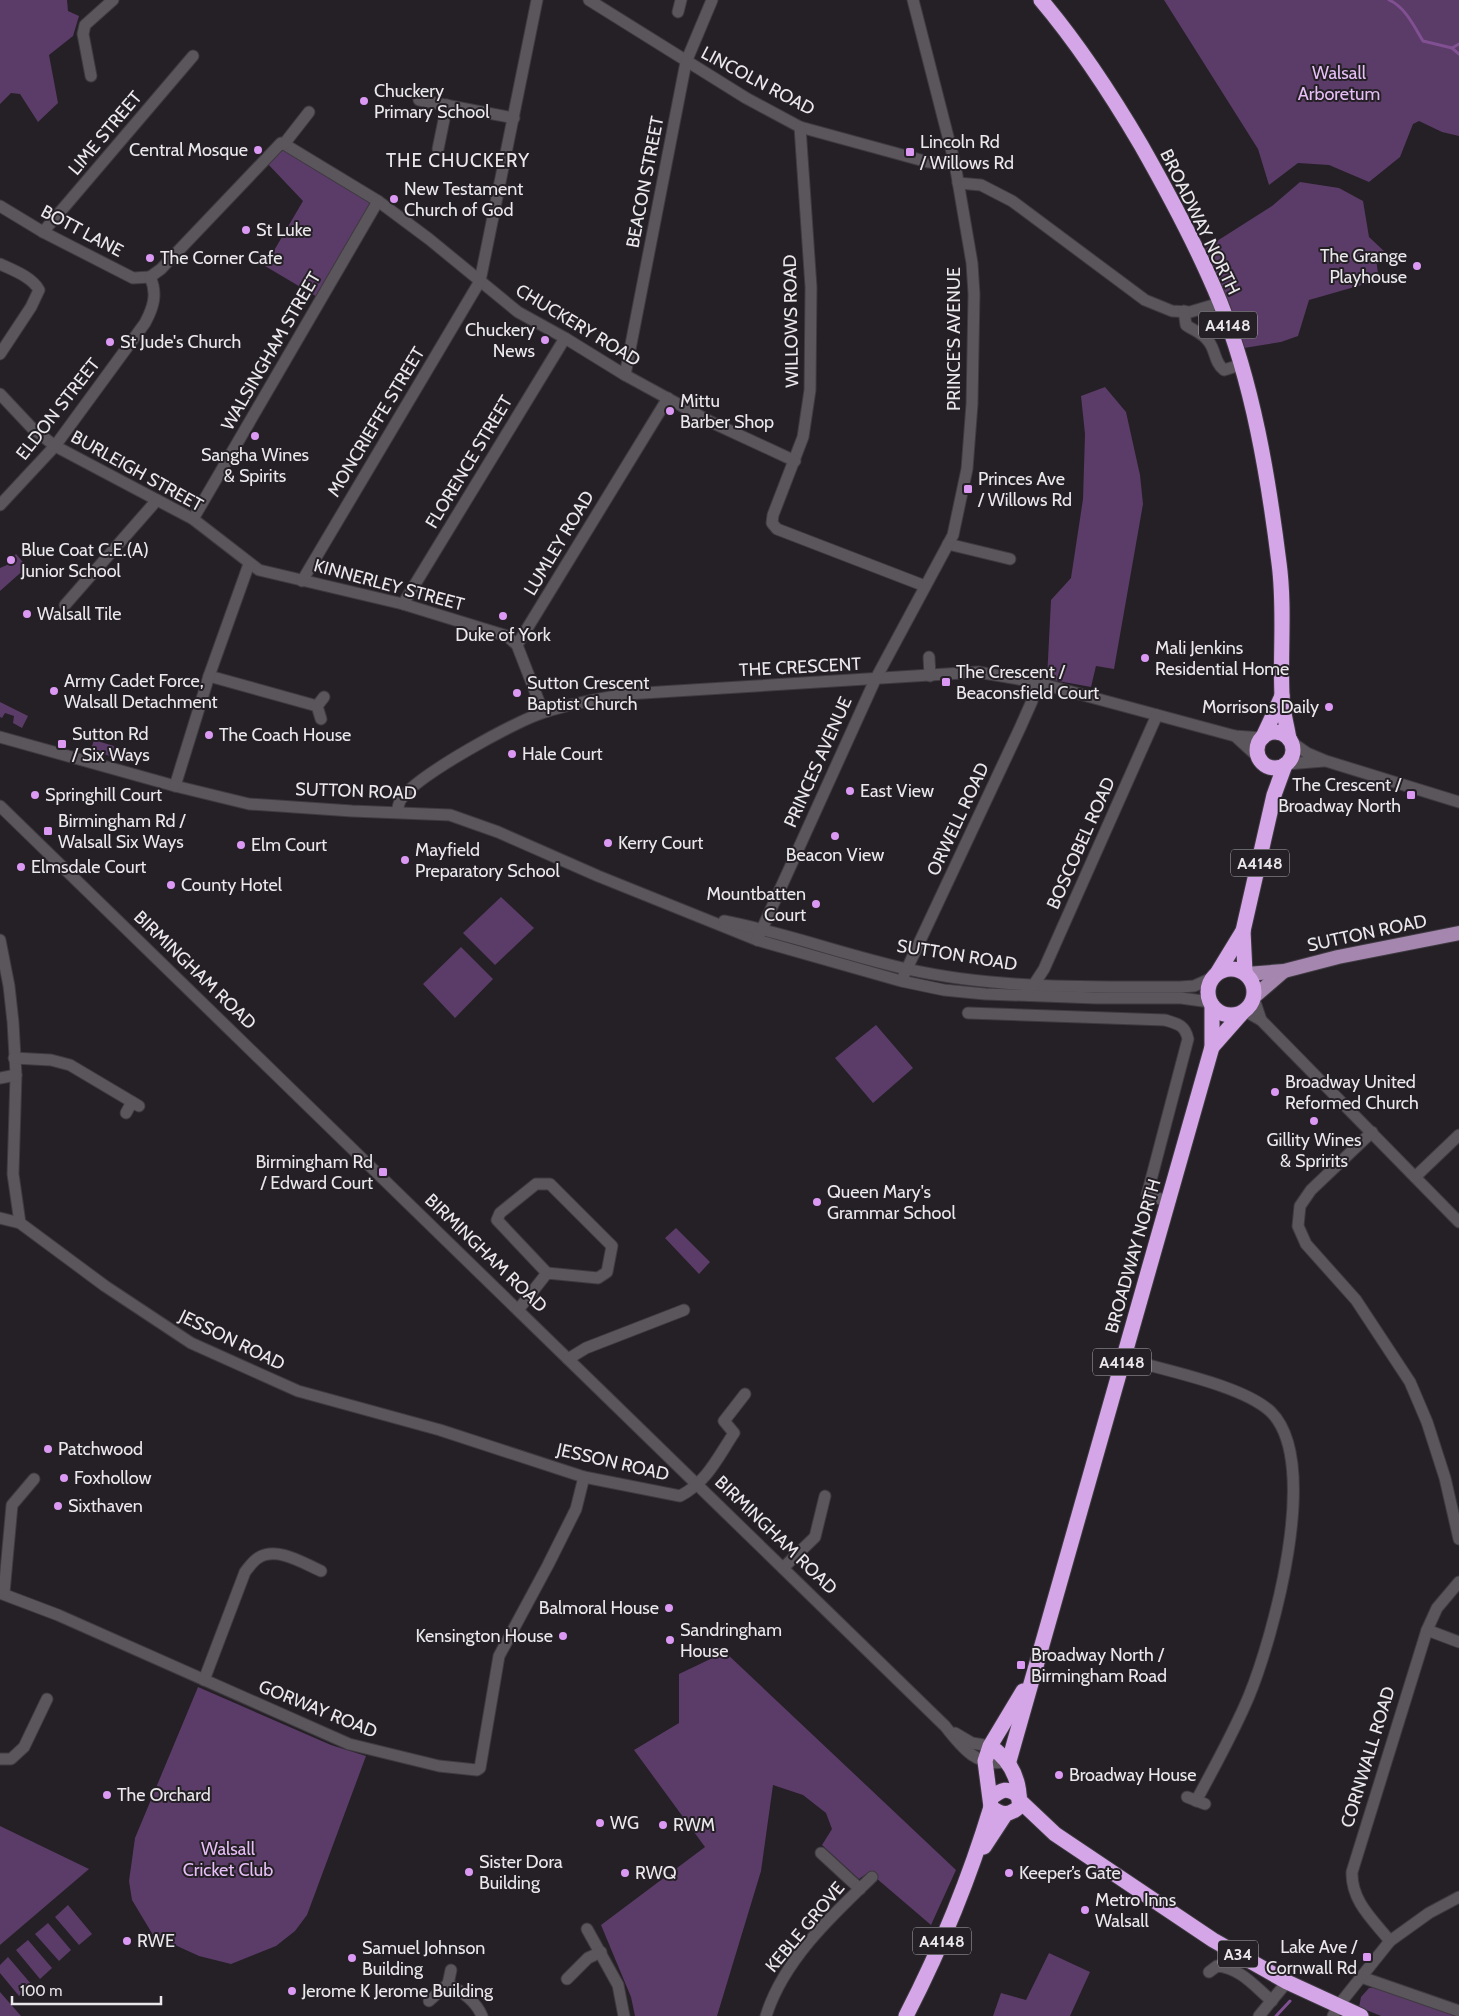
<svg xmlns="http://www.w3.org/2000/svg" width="1459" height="2016" viewBox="0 0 1459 2016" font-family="Cabin,sans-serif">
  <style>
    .green { fill: #5b3b67 }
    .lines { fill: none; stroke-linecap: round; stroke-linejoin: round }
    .stream { stroke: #815092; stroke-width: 3 }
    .minor-casing { stroke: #3e3a40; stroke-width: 13 }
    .major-casing { stroke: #3e3a40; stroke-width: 16 }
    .highway-casing { stroke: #3e3a40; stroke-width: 17 }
    .minor { stroke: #5b555c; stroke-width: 11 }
    .major { stroke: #a486af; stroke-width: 14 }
    .highway { stroke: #d5a6e7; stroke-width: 15 }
    .poi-dot { fill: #dc99f4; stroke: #242026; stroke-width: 2 }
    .labels { text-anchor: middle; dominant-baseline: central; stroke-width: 4; stroke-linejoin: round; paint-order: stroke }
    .shield { fill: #242026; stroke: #afacb1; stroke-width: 1 }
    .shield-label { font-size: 16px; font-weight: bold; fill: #ebe8ec }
    .park-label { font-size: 18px; fill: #e7bff6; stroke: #242026 }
    .street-label { font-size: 18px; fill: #ebe8ec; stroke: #242026 }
    .poi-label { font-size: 18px; fill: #ebe8ec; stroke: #242026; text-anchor: start }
    .neighbourhood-label { font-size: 19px; letter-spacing: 1px; fill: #ebe8ec; stroke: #242026 }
  </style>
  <rect width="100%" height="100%" fill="#242026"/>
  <g class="green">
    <path d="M0,0H67L68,11L79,16L73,36L49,55L58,103L38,122L20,94L11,93L0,104Z"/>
    <path d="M1164,0H1459V136L1442,132L1419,121L1413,124L1400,157L1369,182L1329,165L1298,163L1269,185L1258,149Z"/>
    <path d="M280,147L374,201L319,298L265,266L303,201L267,163Z"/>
    <path d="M1300,182L1339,188L1363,201L1369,237L1385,252L1376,259L1379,280L1309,300L1298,336L1281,342L1244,348L1206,248L1272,206Z"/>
    <path d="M1105,387L1126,412L1140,475L1143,504L1114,669L1096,666L1091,687L1047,679L1051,600L1071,578L1083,499L1085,434L1081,396Z"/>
    <path d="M16,554L27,567L0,591V568L16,561L14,556Z"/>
    <path d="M0,702L28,716L22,728L13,723L14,716L5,713L2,718L0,717Z"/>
    <path d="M94,740L114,746L112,757L91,749Z"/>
    <path d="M501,897L534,928L495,965L463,933Z"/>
    <path d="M461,947L493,979L455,1018L423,984Z"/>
    <path d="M876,1025L913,1068L873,1103L835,1058Z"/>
    <path d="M676,1228L710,1262L699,1274L665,1238Z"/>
    <path d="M725,1652L956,1870L931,1925L869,1872L859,1879L822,1845L832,1829L826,1813L803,1795L773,1785L761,1871L717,2016H635L631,1997L601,1925L705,1847L634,1750L679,1723V1674Z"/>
    <path d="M198,1687L331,1745L366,1756L307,1915L295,1931L276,1946L231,1964L199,1956L153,1935L132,1900L129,1881L135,1838Z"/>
    <path d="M0,1826L89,1869L0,1945Z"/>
    <path d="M68,1905L92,1934L79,1945L55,1917Z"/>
    <path d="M48,1923L71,1950L59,1961L35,1934Z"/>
    <path d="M28,1940L52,1968L40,1979L16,1950Z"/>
    <path d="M1049,1953L1090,1972L1070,2016H993L1001,1993L1026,2000Z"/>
    <path d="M8,1957L32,1985L19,1996L0,1973V1965Z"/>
    <path d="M1379,1987L1459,2016H1381L1359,2007L1361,1997L1369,1988Z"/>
    <path d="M0,1992L21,2016H0Z"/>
  </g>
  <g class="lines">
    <g class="stream">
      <path d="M1389,0C1405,7 1414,26 1423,41L1452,48L1459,54"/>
      <path d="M1452,48L1459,44"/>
      <path d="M1276,2016L1290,2001"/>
    </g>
    <defs>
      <g id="minor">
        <path d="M589,0L746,98L800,127L928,162L955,164"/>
        <path d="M678,12L681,0"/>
        <path d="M91,76L83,34L85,25L113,0"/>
        <path d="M419,100L514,118"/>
        <path d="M800,127L811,287L810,390L803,437L773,515L772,523L777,529L925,586"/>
        <path d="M284,144L378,201L429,239L518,312L565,338L625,375L711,422L795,461"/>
        <path d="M284,144L309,112"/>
        <path d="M438,149L447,105"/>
        <path d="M958,183L981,185L1012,201L1145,300L1172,311L1190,312L1220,303"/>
        <path d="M0,206L43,232L133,278L150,277"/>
        <path d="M43,232L193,56"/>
        <path d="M0,264C13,270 32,277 39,290L31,307L0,354"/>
        <path d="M150,277L161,269L281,143L284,144"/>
        <path d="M1184,311L1186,325C1194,331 1202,332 1209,342C1216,351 1214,362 1224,370L1240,365"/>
        <path d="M625,375L686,62L712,0"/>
        <path d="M0,394L32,428L55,446L193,519L259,570L403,604L507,636L517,645L543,712"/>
        <path d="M0,505L55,446L145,323C153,308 158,294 150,277"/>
        <path d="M193,519L378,201"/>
        <path d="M948,544L1010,559"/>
        <path d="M302,581L480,281L537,0"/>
        <path d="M403,604L565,338"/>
        <path d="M65,605L157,500"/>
        <path d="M517,645L668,398"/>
        <path d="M929,657L930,676"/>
        <path d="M209,676L317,706"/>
        <path d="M321,719L317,706L324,697"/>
        <path d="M1235,736L1259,758"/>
        <path d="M0,737L175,786L249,804L352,811L450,815L498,832L598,876L757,940L901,981L944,990L985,994L1096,998H1181L1210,1002"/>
        <path d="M1290,741L1307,753L1326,761L1459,802"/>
        <path d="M1287,764L1324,761"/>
        <path d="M175,786L209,676L249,564"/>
        <path d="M0,806L945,1726C962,1748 978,1769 1009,1761"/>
        <path d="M397,812C398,807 399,801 402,798C418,775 517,720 545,712C572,703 600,699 627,694L978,672L1035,682L1235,736L1262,738"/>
        <path d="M724,921C786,933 845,955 907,969C996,989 1089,987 1180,987L1194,986L1212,978"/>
        <path d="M0,940L9,986L13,1022L16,1075L13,1174L20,1223"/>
        <path d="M757,940L875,680L953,535L967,469L972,404L974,294L972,263L955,164L913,0"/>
        <path d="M904,975L1020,728L1032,701L1035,682"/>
        <path d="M1031,989L1044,969L1157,715"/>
        <path d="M1254,999L1261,1020"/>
        <path d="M1245,1011L1261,1020L1459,1222"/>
        <path d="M968,1013L1165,1020C1178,1024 1185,1025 1188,1039L1147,1195L1168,1201"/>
        <path d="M14,1058L51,1060L70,1065L139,1106"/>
        <path d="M0,1078L16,1075"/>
        <path d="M126,1113L132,1102"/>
        <path d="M1372,1132L1311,1190L1300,1206L1298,1226L1306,1244L1356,1300L1410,1382L1427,1422L1445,1478L1459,1539"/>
        <path d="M1415,1177L1459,1135"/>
        <path d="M0,1218L20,1223L105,1286L191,1343L298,1391L440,1430L584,1477L680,1496C707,1482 718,1457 734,1433L724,1421L745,1394"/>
        <path d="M518,1310L547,1273L497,1220L500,1213L536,1184H550L612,1246L607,1272L598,1278L547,1273"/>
        <path d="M1123,1358C1162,1370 1243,1385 1271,1412C1322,1463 1273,1637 1249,1696C1234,1732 1215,1766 1196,1801"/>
        <path d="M568,1359L586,1348L684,1310"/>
        <path d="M783,1568L815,1537L825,1496"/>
        <path d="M0,1593L58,1615L349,1744L439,1766L477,1770L480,1768L499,1656L548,1565L576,1509L584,1477"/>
        <path d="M4,1593L12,1505L34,1479"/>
        <path d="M1427,1630L1459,1642"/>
        <path d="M204,1680L245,1572C249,1567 253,1561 258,1558C277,1546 303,1563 321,1571"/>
        <path d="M955,1733L972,1743L990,1746"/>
        <path d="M0,1759H11L24,1747L47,1699"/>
        <path d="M1187,1797L1205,1804"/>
        <path d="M821,1853L860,1889"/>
        <path d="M587,1929L618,1985L624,2016"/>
        <path d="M1390,1941C1373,1920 1351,1901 1352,1872L1427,1630L1437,1608L1459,1582"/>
        <path d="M1209,1972L1217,1966C1241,1968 1255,1987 1272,2001"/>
        <path d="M1361,1977L1459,2011"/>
        <path d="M567,1979L588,1958L601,1952"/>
        <path d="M448,1984C462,1992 476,2001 482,2016"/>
        <path d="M429,2001L448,1984L451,1970"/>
        <path d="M766,2016C783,1961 831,1916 872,1877"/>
        <path d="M1259,2016L1287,1982"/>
        <path d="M1333,2016L1338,2006L1390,1941L1429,1913L1459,1897"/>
      </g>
      <g id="major">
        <path d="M1247,974L1284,971L1338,957L1459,933"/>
        <path d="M1255,996L1284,971"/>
      </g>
      <g id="highway">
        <path d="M1041,0C1079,45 1111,94 1141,145C1170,196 1198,248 1220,302C1253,385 1268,475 1279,563C1285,607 1280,652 1282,696C1282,710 1287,725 1289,739"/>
        <circle cx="1275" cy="750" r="18"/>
        <path d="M1263,737L1282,696"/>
        <path d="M1243,931L1245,972"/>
        <circle cx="1231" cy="992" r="23"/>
        <path d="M1218,972L1243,931L1274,795L1285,765"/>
        <path d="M1212,1047L1242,1013"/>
        <path d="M990,1746C1012,1761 1021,1781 1019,1807C1009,1816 1001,1815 991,1807L985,1761L990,1746L1023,1691"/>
        <path d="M1009,1761L1212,1047V1005"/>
        <path d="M991,1798C1002,1789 1007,1787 1019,1796"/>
        <path d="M1019,1800L1055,1834L1213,1940L1287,1982L1361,2016"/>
        <path d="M984,1847L1005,1815"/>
        <path d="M906,2016C941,1948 969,1880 991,1807"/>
      </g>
    </defs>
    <use href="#minor" class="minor-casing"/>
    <use href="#major" class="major-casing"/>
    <use href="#highway" class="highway-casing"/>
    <use href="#minor" class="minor"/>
    <use href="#major" class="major"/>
    <use href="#highway" class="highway"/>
  </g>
  <g class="poi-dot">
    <circle cx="364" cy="101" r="5"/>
    <circle cx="258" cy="150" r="5"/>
    <rect x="905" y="147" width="10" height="10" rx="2.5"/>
    <circle cx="394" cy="199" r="5"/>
    <circle cx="246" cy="230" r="5"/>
    <circle cx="150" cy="258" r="5"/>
    <circle cx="1417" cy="266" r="5"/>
    <circle cx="545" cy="340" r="5"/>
    <circle cx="110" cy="342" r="5"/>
    <circle cx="670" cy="411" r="5"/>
    <circle cx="255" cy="436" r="5"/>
    <rect x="963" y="484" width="10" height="10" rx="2.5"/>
    <circle cx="11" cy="560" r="5"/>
    <circle cx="27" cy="614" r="5"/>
    <circle cx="503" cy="616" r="5"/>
    <circle cx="1145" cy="658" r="5"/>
    <rect x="941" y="677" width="10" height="10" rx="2.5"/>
    <circle cx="54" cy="691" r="5"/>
    <circle cx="517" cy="693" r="5"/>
    <circle cx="1329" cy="707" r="5"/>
    <circle cx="209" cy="735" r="5"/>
    <rect x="57" y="739" width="10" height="10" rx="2.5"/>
    <circle cx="512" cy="754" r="5"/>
    <circle cx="850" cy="791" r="5"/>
    <circle cx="35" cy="795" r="5"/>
    <rect x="1406" y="790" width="10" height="10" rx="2.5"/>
    <rect x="43" y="826" width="10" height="10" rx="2.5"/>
    <circle cx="835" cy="836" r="5"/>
    <circle cx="608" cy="843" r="5"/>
    <circle cx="241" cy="845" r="5"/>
    <circle cx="405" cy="860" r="5"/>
    <circle cx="21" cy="867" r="5"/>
    <circle cx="171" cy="885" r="5"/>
    <circle cx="816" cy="904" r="5"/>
    <circle cx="1275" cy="1092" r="5"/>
    <circle cx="1314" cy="1121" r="5"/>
    <rect x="378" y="1167" width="10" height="10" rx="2.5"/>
    <circle cx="817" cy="1202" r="5"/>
    <circle cx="48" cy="1449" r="5"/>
    <circle cx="64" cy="1478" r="5"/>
    <circle cx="58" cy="1506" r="5"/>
    <circle cx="669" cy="1608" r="5"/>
    <circle cx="563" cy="1636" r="5"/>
    <circle cx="670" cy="1640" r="5"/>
    <rect x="1016" y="1660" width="10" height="10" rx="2.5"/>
    <circle cx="1059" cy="1775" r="5"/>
    <circle cx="107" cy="1795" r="5"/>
    <circle cx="600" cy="1823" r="5"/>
    <circle cx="663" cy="1825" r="5"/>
    <circle cx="469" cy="1872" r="5"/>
    <circle cx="625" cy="1873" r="5"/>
    <circle cx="1009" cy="1873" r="5"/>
    <circle cx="1085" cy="1910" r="5"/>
    <circle cx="127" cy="1941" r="5"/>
    <rect x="1362" y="1952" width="10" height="10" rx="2.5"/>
    <circle cx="352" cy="1958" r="5"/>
    <circle cx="292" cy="1991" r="5"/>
  </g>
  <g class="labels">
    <g class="shield">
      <rect x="1199" y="311.5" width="58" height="27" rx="4"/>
      <rect x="1231" y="849.5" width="58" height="27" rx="4"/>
      <rect x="1093" y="1348.5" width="58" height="27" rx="4"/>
      <rect x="913" y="1927.5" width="58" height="27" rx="4"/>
      <rect x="1218" y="1940.5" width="40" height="27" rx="4"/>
    </g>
    <g class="shield-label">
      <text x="1228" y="325">A4148</text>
      <text x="1260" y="863">A4148</text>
      <text x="1122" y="1362">A4148</text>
      <text x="942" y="1941">A4148</text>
      <text x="1238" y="1954">A34</text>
    </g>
    <g class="park-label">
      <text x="1339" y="73">Walsall<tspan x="1339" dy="21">Arboretum</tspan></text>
      <text x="228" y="1849">Walsall<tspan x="228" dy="21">Cricket Club</tspan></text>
    </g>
    <g class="street-label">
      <text transform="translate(758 81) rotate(28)">LINCOLN ROAD</text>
      <text transform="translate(105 133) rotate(-50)">LIME STREET</text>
      <text transform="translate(645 182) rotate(-79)">BEACON STREET</text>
      <text transform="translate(1200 222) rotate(64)">BROADWAY NORTH</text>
      <text transform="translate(82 231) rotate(28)">BOTT LANE</text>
      <text transform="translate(791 321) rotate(-91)">WILLOWS ROAD</text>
      <text transform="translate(578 325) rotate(31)">CHUCKERY ROAD</text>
      <text transform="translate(954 339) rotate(-90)">PRINCE'S AVENUE</text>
      <text transform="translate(271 351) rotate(-60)">WALSINGHAM STREET</text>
      <text transform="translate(58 409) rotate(-52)">ELDON STREET</text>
      <text transform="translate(376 422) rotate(-59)">MONCRIEFFE STREET</text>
      <text transform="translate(469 462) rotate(-59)">FLORENCE STREET</text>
      <text transform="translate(137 471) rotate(29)">BURLEIGH STREET</text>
      <text transform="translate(559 543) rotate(-59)">LUMLEY ROAD</text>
      <text transform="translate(389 585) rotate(15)">KINNERLEY STREET</text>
      <text transform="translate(800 667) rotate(-3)">THE CRESCENT</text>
      <text transform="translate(818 762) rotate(-66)">PRINCES AVENUE</text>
      <text transform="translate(356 791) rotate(2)">SUTTON ROAD</text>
      <text transform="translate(958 819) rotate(-65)">ORWELL ROAD</text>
      <text transform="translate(1081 843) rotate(-66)">BOSCOBEL ROAD</text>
      <text transform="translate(1367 933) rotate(-12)">SUTTON ROAD</text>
      <text transform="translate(957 955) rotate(9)">SUTTON ROAD</text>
      <text transform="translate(195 970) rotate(44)">BIRMINGHAM ROAD</text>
      <text transform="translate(486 1253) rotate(44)">BIRMINGHAM ROAD</text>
      <text transform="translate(1133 1256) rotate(-74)">BROADWAY NORTH</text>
      <text transform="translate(232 1340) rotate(26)">JESSON ROAD</text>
      <text transform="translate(613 1462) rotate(13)">JESSON ROAD</text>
      <text transform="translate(776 1535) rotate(44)">BIRMINGHAM ROAD</text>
      <text transform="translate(318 1709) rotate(22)">GORWAY ROAD</text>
      <text transform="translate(1368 1757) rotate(-73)">CORNWALL ROAD</text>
      <text transform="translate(805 1927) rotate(-50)">KEBLE GROVE</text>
    </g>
    <g class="poi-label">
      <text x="374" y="91">Chuckery<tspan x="374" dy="21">Primary School</tspan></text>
      <text x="920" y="142">Lincoln Rd<tspan x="920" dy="21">/ Willows Rd</tspan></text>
      <text x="248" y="150" text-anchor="end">Central Mosque</text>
      <text x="404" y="189">New Testament<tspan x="404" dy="21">Church of God</tspan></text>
      <text x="256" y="230">St Luke</text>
      <text x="1407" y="256" text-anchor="end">The Grange<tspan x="1407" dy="21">Playhouse</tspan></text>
      <text x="160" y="258">The Corner Cafe</text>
      <text x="535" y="330" text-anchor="end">Chuckery<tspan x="535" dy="21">News</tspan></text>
      <text x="120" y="342">St Jude's Church</text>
      <text x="680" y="401">Mittu<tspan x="680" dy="21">Barber Shop</tspan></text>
      <text x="255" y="455" text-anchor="middle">Sangha Wines<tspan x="255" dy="21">&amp; Spirits</tspan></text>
      <text x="978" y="479">Princes Ave<tspan x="978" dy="21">/ Willows Rd</tspan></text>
      <text x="21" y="550">Blue Coat C.E.(A)<tspan x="21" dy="21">Junior School</tspan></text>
      <text x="37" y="614">Walsall Tile</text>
      <text x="503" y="635" text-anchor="middle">Duke of York</text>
      <text x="1155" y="648">Mali Jenkins<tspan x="1155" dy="21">Residential Home</tspan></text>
      <text x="956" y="672">The Crescent /<tspan x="956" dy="21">Beaconsfield Court</tspan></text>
      <text x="64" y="681">Army Cadet Force,<tspan x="64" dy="21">Walsall Detachment</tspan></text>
      <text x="527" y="683">Sutton Crescent<tspan x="527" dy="21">Baptist Church</tspan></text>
      <text x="1319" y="707" text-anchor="end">Morrisons Daily</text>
      <text x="72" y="734">Sutton Rd<tspan x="72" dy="21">/ Six Ways</tspan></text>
      <text x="219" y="735">The Coach House</text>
      <text x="522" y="754">Hale Court</text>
      <text x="1401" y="785" text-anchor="end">The Crescent /<tspan x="1401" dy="21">Broadway North</tspan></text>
      <text x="860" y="791">East View</text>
      <text x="45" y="795">Springhill Court</text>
      <text x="58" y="821">Birmingham Rd /<tspan x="58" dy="21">Walsall Six Ways</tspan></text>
      <text x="618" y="843">Kerry Court</text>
      <text x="251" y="845">Elm Court</text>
      <text x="415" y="850">Mayfield<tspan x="415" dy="21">Preparatory School</tspan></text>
      <text x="835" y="855" text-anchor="middle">Beacon View</text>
      <text x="31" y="867">Elmsdale Court</text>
      <text x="181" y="885">County Hotel</text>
      <text x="806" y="894" text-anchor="end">Mountbatten<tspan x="806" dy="21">Court</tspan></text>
      <text x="1285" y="1082">Broadway United<tspan x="1285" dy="21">Reformed Church</tspan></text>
      <text x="1314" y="1140" text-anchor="middle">Gillity Wines<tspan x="1314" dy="21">&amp; Spririts</tspan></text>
      <text x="373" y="1162" text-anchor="end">Birmingham Rd<tspan x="373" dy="21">/ Edward Court</tspan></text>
      <text x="827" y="1192">Queen Mary's<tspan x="827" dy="21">Grammar School</tspan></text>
      <text x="58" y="1449">Patchwood</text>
      <text x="74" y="1478">Foxhollow</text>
      <text x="68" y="1506">Sixthaven</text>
      <text x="659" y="1608" text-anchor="end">Balmoral House</text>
      <text x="680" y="1630">Sandringham<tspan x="680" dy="21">House</tspan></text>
      <text x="553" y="1636" text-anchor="end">Kensington House</text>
      <text x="1031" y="1655">Broadway North /<tspan x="1031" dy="21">Birmingham Road</tspan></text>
      <text x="1069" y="1775">Broadway House</text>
      <text x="117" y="1795">The Orchard</text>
      <text x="610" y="1823">WG</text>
      <text x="673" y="1825">RWM</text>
      <text x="479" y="1862">Sister Dora<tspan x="479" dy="21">Building</tspan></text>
      <text x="635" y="1873">RWQ</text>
      <text x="1019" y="1873">Keeper’s Gate</text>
      <text x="1095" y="1900">Metro Inns<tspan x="1095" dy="21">Walsall</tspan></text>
      <text x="137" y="1941">RWE</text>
      <text x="1357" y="1947" text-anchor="end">Lake Ave /<tspan x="1357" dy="21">Cornwall Rd</tspan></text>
      <text x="362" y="1948">Samuel Johnson<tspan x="362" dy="21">Building</tspan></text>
      <text x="302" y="1991">Jerome K Jerome Building</text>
    </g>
    <g class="neighbourhood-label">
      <text x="458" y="160">THE CHUCKERY</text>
    </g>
  </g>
  <path d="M12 1996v8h149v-8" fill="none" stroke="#ebe8ec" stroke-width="2.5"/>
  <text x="20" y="1996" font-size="15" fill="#ebe8ec" stroke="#242026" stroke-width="4" paint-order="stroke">100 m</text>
</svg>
